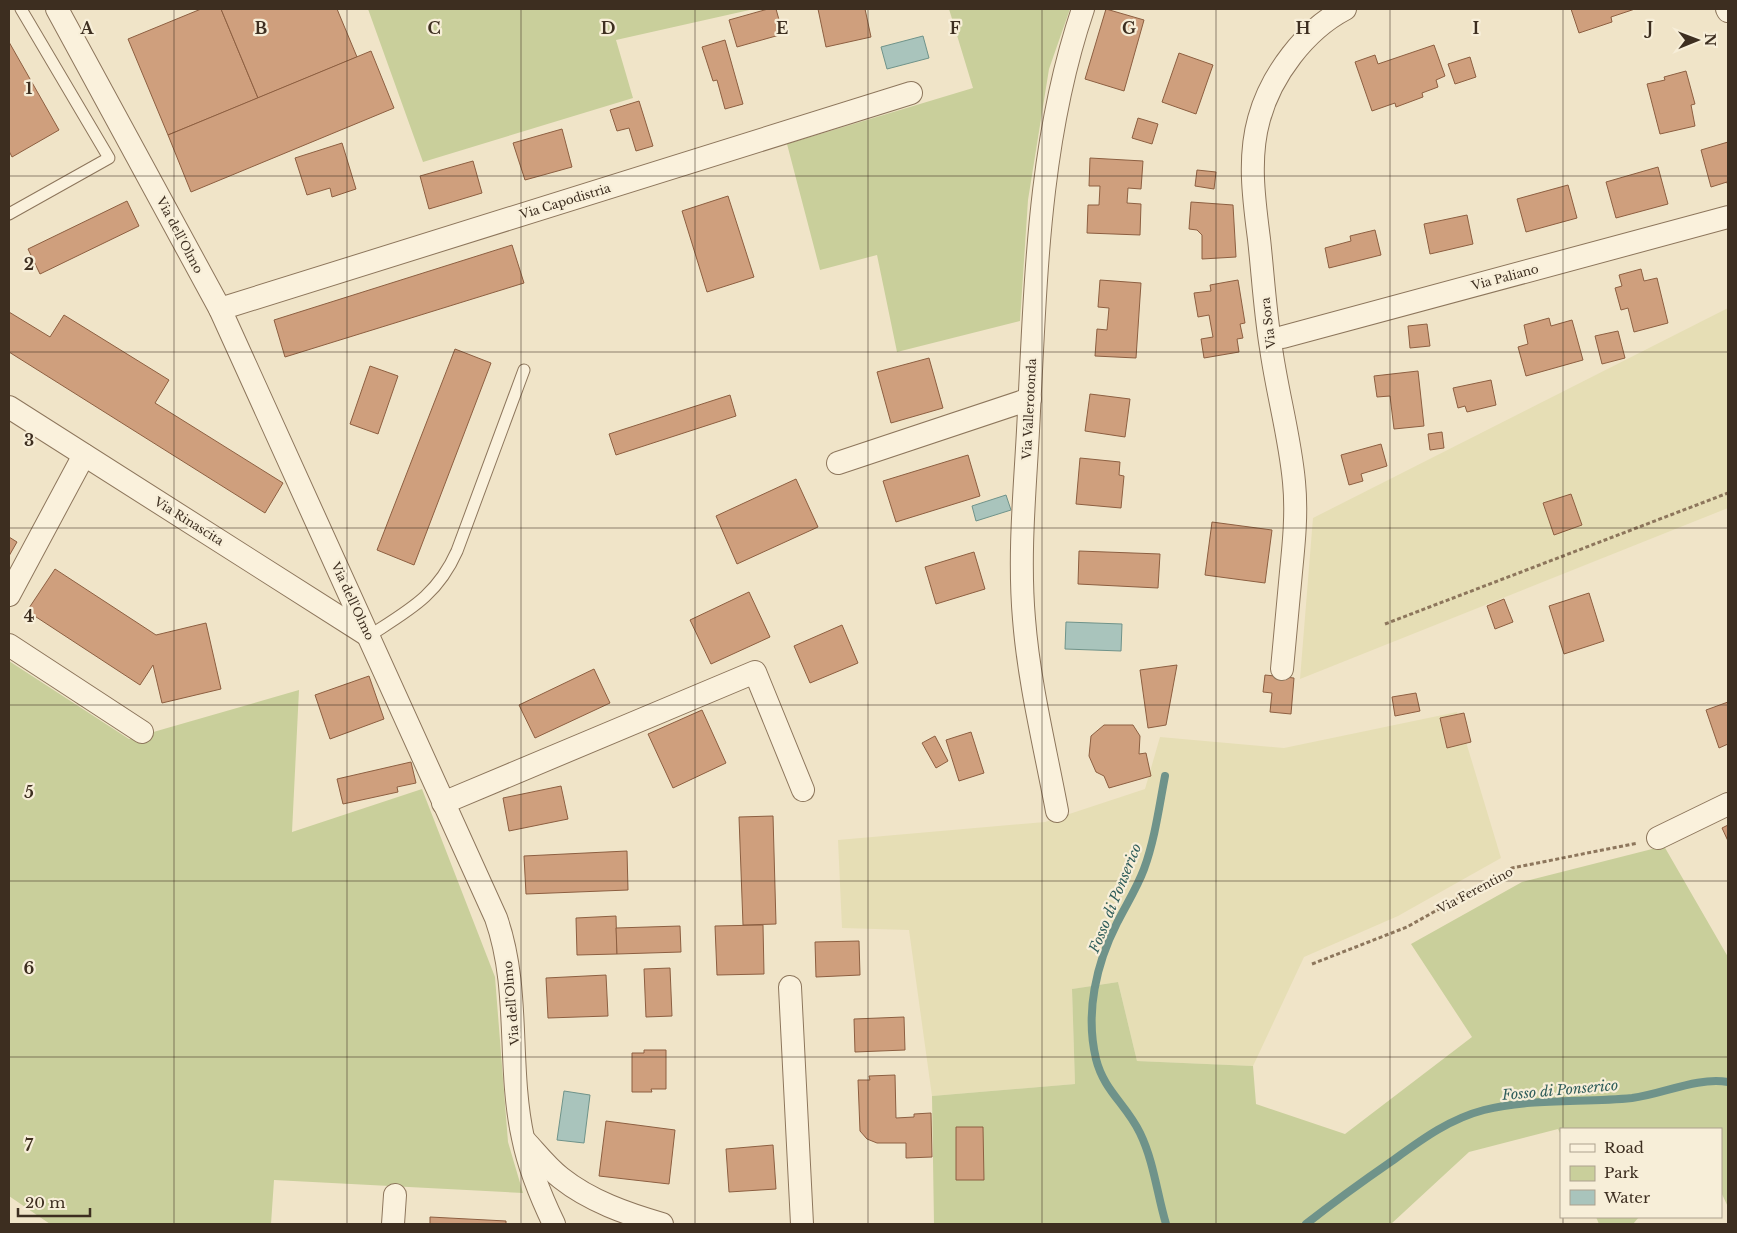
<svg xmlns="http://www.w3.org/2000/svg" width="1737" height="1233" viewBox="0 0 1737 1233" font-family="'Libre Baskerville',serif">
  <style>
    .farmland { fill: #e6deb5 }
    .green { fill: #c9cf9b }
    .water { fill: #a9c4bc; stroke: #6f938a }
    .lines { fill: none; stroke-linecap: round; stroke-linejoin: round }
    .stream { stroke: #6f938a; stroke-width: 8 }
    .building { fill: #cf9f7d; stroke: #8d5f41 }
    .service-casing { stroke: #8d765c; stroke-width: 13 }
    .minor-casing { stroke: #8d765c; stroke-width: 24 }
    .path { stroke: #8d765c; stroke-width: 3; stroke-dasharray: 4 2.5; stroke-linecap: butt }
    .service { stroke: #faf1dc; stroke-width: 11 }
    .minor { stroke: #faf1dc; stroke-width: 22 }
    .grid { fill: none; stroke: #3d2e20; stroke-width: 1; stroke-opacity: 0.55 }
    .labels { text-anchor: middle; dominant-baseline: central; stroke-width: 4.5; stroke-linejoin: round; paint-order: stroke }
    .street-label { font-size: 12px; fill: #3d2e20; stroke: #f7eed8 }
    .water-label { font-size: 14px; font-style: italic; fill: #2f5d5a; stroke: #f7eed8 }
    .grid-label { font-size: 16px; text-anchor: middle; font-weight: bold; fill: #3d2e20; stroke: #f7eed8; stroke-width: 4.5; stroke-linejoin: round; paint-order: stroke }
  </style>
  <rect width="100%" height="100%" fill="#f0e4c8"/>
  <g class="farmland">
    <path d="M1728,308V508L1300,679L1313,518Z"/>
    <path d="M1457,712L1501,858L1398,916L1304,957L1253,1066L1137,1061L1118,982L1072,989L1075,1084L932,1096L909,930L842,928L838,840L1045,822L1145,789L1160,737L1284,748Z"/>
  </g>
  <g class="green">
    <path d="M368,9H754L616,40L633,98L423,162Z"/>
    <path d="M949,9H1070L1049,69L1028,200L1020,321L897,352L877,255L820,270L787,144L973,88Z"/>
    <path d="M9,661L129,739L299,690L292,832L422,789L495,977L508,1142L523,1193L274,1180L271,1224H50L9,1196Z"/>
    <path d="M1664,846L1728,957V1207L1721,1192V1129H1561V1135L1558,1129L1469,1152L1391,1224H934L932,1096L1075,1084L1072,989L1118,982L1137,1061L1253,1066L1256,1104L1345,1134L1472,1037L1411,944L1522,882Z"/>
    <path d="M1596,1217H1639L1633,1224H1599Z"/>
  </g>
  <g class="water">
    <path d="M923,36L929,58L887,69L881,47Z"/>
    <path d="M1006,495L1011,510L976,521L972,506Z"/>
    <path d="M1066,622L1122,624L1121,651L1065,649Z"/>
    <path d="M564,1091L590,1095L584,1143L557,1140Z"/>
  </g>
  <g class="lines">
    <g class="stream">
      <path d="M1165,776C1159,807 1155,839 1144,869C1137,888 1126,905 1117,923C1096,964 1085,1013 1096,1059C1104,1091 1126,1104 1140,1133C1154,1162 1157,1194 1166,1224"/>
      <path d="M1306,1224C1334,1202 1363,1181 1392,1161C1421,1140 1449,1119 1484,1110C1532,1098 1583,1103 1632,1098C1664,1094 1696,1077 1728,1082"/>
    </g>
  </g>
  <g class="building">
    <path d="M201,9H221L258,98L168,135L128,39Z"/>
    <path d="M221,9H337L357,57L258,98Z"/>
    <path d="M768,9H776L783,34L737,47L729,20Z"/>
    <path d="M818,9H865L871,37L826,47Z"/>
    <path d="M1106,9L1144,20L1124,91L1085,79Z"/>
    <path d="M1571,9H1635L1611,17L1612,22L1579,33Z"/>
    <path d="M725,40L743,104L725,109L717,80L713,81L702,47Z"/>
    <path d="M9,42L59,130L12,157L9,151Z"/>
    <path d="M1434,45L1445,76L1436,80L1438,87L1422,93L1423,97L1396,107L1395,103L1372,111L1355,62L1375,55L1378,64Z"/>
    <path d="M371,51L394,108L191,192L168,135Z"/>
    <path d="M1179,53L1213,65L1196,114L1162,102Z"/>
    <path d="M1470,57L1476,77L1455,84L1448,64Z"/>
    <path d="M1686,71L1695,104L1691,105L1695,126L1660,134L1647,84L1665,80L1664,77Z"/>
    <path d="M639,101L653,146L636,151L629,128L617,131L610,110Z"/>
    <path d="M1138,118L1158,124L1152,144L1132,138Z"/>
    <path d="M562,129L572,167L525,180L513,143Z"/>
    <path d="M1728,142V187L1727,182L1711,187L1701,150Z"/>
    <path d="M342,143L356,189L332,197L330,188L307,195L295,158Z"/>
    <path d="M1090,158L1143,161L1141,189L1128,188L1127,203L1141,204L1140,235L1087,233L1088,205H1099L1100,186H1089Z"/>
    <path d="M473,161L482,193L429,209L420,176Z"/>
    <path d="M1658,167L1668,204L1616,218L1606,182Z"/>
    <path d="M1197,170L1216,172L1214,189L1195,186Z"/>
    <path d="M1568,185L1577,218L1526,232L1517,199Z"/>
    <path d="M728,196L754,277L707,292L682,211Z"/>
    <path d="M127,201L139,226L40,274L28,249Z"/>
    <path d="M1191,202L1233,205L1236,257L1202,259V235L1197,230L1189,229Z"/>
    <path d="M1467,215L1473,244L1430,254L1424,224Z"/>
    <path d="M1375,230L1381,255L1329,268L1325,248L1351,241L1350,236Z"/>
    <path d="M512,245L524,283L285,357L274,320Z"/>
    <path d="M1641,269L1644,281L1657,278L1668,323L1634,332L1628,308L1621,310L1615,288L1622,286L1619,275Z"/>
    <path d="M1100,280L1141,283L1136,358L1095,356L1097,329L1107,330L1109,308L1098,307Z"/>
    <path d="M1238,280L1245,323L1240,324L1243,338L1237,339L1239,352L1204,358L1201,339L1213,337L1209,315L1198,317L1194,293L1211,291L1210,285Z"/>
    <path d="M9,312L50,337L64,315L169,380L155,403L283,483L265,513L9,352Z"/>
    <path d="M1549,318L1551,326L1572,320L1583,360L1526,376L1518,347L1528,344L1524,325Z"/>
    <path d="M1427,324L1430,346L1410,348L1408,326Z"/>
    <path d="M1618,331L1625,358L1602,364L1595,336Z"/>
    <path d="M455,349L491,363L414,565L377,550Z"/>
    <path d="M929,358L943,408L891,423L877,372Z"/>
    <path d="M370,366L398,376L378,434L350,424Z"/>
    <path d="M1418,371L1424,426L1394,429L1390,396L1377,397L1374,376Z"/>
    <path d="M1491,380L1496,405L1467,412L1465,406L1458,408L1453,388Z"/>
    <path d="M1090,394L1130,399L1125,437L1085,431Z"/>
    <path d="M730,395L736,416L616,455L609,434Z"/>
    <path d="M1442,432L1444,448L1430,450L1428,434Z"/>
    <path d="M1381,444L1387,466L1361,474L1363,481L1349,485L1341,455Z"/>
    <path d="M968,455L980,496L896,522L883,481Z"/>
    <path d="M1080,458L1120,462L1119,475L1124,476L1121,508L1076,504Z"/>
    <path d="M796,479L818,527L737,564L716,516Z"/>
    <path d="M1571,494L1582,525L1554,535L1543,503Z"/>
    <path d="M1212,522L1272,530L1265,583L1205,575Z"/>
    <path d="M9,537L17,542L9,556Z"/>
    <path d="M1079,551L1160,554L1158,588L1078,584Z"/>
    <path d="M974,552L985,589L936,604L925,567Z"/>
    <path d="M55,569L156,635L206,623L221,689L162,703L153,665L140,685L27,611Z"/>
    <path d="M749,592L770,637L711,664L690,620Z"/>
    <path d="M1589,593L1604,641L1564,654L1549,606Z"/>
    <path d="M1504,599L1513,622L1495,629L1487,606Z"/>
    <path d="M842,625L858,663L810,683L794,646Z"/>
    <path d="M1177,665L1166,725L1148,728L1140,670Z"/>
    <path d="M594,669L610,703L535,738L519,705Z"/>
    <path d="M1265,675L1294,678L1291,714L1270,712L1272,693L1263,692Z"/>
    <path d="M369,676L384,719L330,739L315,695Z"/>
    <path d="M1416,693L1420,711L1395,716L1392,697Z"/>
    <path d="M1728,702V744L1719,748L1706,710Z"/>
    <path d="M702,710L726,763L673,788L648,734Z"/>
    <path d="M1464,713L1471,742L1447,748L1440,718Z"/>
    <path d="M1104,725H1133L1140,736L1139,754L1146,753L1151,776L1109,788L1104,776L1096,772L1089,756L1091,736Z"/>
    <path d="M971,732L984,773L959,781L946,740Z"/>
    <path d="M935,736L948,761L936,768L922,743Z"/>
    <path d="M411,762L416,783L397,787L398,792L343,804L337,779Z"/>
    <path d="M561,786L568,819L509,831L503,798Z"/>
    <path d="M773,816L776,924L743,925L739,817Z"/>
    <path d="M1728,825V841L1722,828Z"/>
    <path d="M627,851L628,890L526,894L524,856Z"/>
    <path d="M616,916L617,954L577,955L576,918Z"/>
    <path d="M763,925L764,974L717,975L715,926Z"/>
    <path d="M680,926L681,952L617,954L616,928Z"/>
    <path d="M859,941L860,975L816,977L815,942Z"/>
    <path d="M670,968L672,1016L646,1017L644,969Z"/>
    <path d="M606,975L608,1016L548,1018L546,978Z"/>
    <path d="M904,1017L905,1050L855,1052L854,1019Z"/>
    <path d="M644,1050H666V1089H651L652,1092H632V1053H644Z"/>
    <path d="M895,1075L896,1118L914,1117V1114L931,1113L932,1157L906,1158V1143H877L867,1139L860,1131L858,1080H870L869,1076Z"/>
    <path d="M606,1121L675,1130L669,1184L599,1176Z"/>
    <path d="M956,1127H983L984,1180H956Z"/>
    <path d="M773,1145L776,1189L729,1192L726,1149Z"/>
    <path d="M430,1217L506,1221V1224H430Z"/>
  </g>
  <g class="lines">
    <defs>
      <g id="service">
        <path d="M9,214L109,158L21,9"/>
        <path d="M369,636C409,610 437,596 457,551L524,370"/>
      </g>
      <g id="minor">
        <path d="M57,9L220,309L496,918C521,989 507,1065 523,1138C529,1168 541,1197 554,1224"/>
        <path d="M1727,9L1728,11"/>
        <path d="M220,309L911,93"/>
        <path d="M1283,337L1728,217"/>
        <path d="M9,407L369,636"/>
        <path d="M838,463L1030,399"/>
        <path d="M9,595L84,455"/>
        <path d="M9,645L142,732"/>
        <path d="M1282,669C1285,637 1288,604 1291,572C1294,542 1297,512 1294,482C1290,437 1277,392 1271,348C1265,312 1263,275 1259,239C1254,200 1248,158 1259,119C1271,75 1305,30 1345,9"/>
        <path d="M443,803L755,672L803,790"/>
        <path d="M1057,811C1045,747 1029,683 1024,619C1018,550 1026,480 1029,411C1036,275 1039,139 1083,9"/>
        <path d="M1658,838L1728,804"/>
        <path d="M790,987L802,1224"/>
        <path d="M526,1142C537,1154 548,1168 561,1178C590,1201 627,1214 662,1224"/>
        <path d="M393,1224L395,1195"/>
      </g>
    </defs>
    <use href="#service" class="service-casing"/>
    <use href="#minor" class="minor-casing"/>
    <g class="path">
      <path d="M1385,624L1728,493"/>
      <path d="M1312,964L1407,927L1512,868L1638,843"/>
    </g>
    <use href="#service" class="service"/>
    <use href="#minor" class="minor"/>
  </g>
  <path class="grid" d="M174,9V1224M347,9V1224M521,9V1224M695,9V1224M868,9V1224M1042,9V1224M1216,9V1224M1390,9V1224M1563,9V1129M9,176H1728M9,352H1728M9,528H1728M9,705H1728M9,881H1728M9,1057H1728M1563,1217V1224"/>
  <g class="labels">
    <g class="street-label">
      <text transform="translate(565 201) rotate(-17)">Via Capodistria</text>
      <text transform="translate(180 235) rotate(62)">Via dell'Olmo</text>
      <text transform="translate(1505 277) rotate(-15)">Via Paliano</text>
      <text transform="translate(1268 323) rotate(-97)">Via Sora</text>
      <text transform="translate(1029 409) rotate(-87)">Via Vallerotonda</text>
      <text transform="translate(189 521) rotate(32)">Via Rinascita</text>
      <text transform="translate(353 601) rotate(65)">Via dell'Olmo</text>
      <text transform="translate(1475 890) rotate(-28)">Via Ferentino</text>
      <text transform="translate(511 1003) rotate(-95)">Via dell'Olmo</text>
    </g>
    <g class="water-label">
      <text transform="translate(1115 898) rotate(-68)">Fosso di Ponserico</text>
      <text transform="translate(1560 1090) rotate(-5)">Fosso di Ponserico</text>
    </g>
  </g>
  <g class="grid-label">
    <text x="87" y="34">A</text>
    <text x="261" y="34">B</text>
    <text x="434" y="34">C</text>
    <text x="608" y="34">D</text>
    <text x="782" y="34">E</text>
    <text x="955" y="34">F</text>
    <text x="1129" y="34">G</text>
    <text x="1303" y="34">H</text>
    <text x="1476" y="34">I</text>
    <text x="1650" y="34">J</text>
    <text x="29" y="94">1</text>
    <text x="29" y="270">2</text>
    <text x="29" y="446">3</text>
    <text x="29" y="622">4</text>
    <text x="29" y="798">5</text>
    <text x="29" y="974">6</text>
    <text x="29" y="1151">7</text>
  </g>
  <rect width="1737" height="1233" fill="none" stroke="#3d2e20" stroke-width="20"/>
  <rect x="1560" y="1128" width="162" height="90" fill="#f7eed8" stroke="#ada18e"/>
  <rect x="1570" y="1144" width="25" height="8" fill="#faf1dc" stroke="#ada18e"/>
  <text x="1604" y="1153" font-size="15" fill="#3d2e20">Road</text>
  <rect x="1570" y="1166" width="25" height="15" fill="#c9cf9b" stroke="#ada18e"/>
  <text x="1604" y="1178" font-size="15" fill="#3d2e20">Park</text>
  <rect x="1570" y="1190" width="25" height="15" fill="#a9c4bc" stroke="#ada18e"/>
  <text x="1604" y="1203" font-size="15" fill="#3d2e20">Water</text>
  <g transform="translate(1697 40) rotate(89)" stroke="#f7eed8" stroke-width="4" paint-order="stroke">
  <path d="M0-4L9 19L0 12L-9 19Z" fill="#3d2e20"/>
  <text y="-8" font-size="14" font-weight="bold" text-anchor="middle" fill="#3d2e20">N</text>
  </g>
  <path d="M18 1208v8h72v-8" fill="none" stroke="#3d2e20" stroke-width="2.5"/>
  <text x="25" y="1208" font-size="15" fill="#3d2e20" stroke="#f7eed8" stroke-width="4" paint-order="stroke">20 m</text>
</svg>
